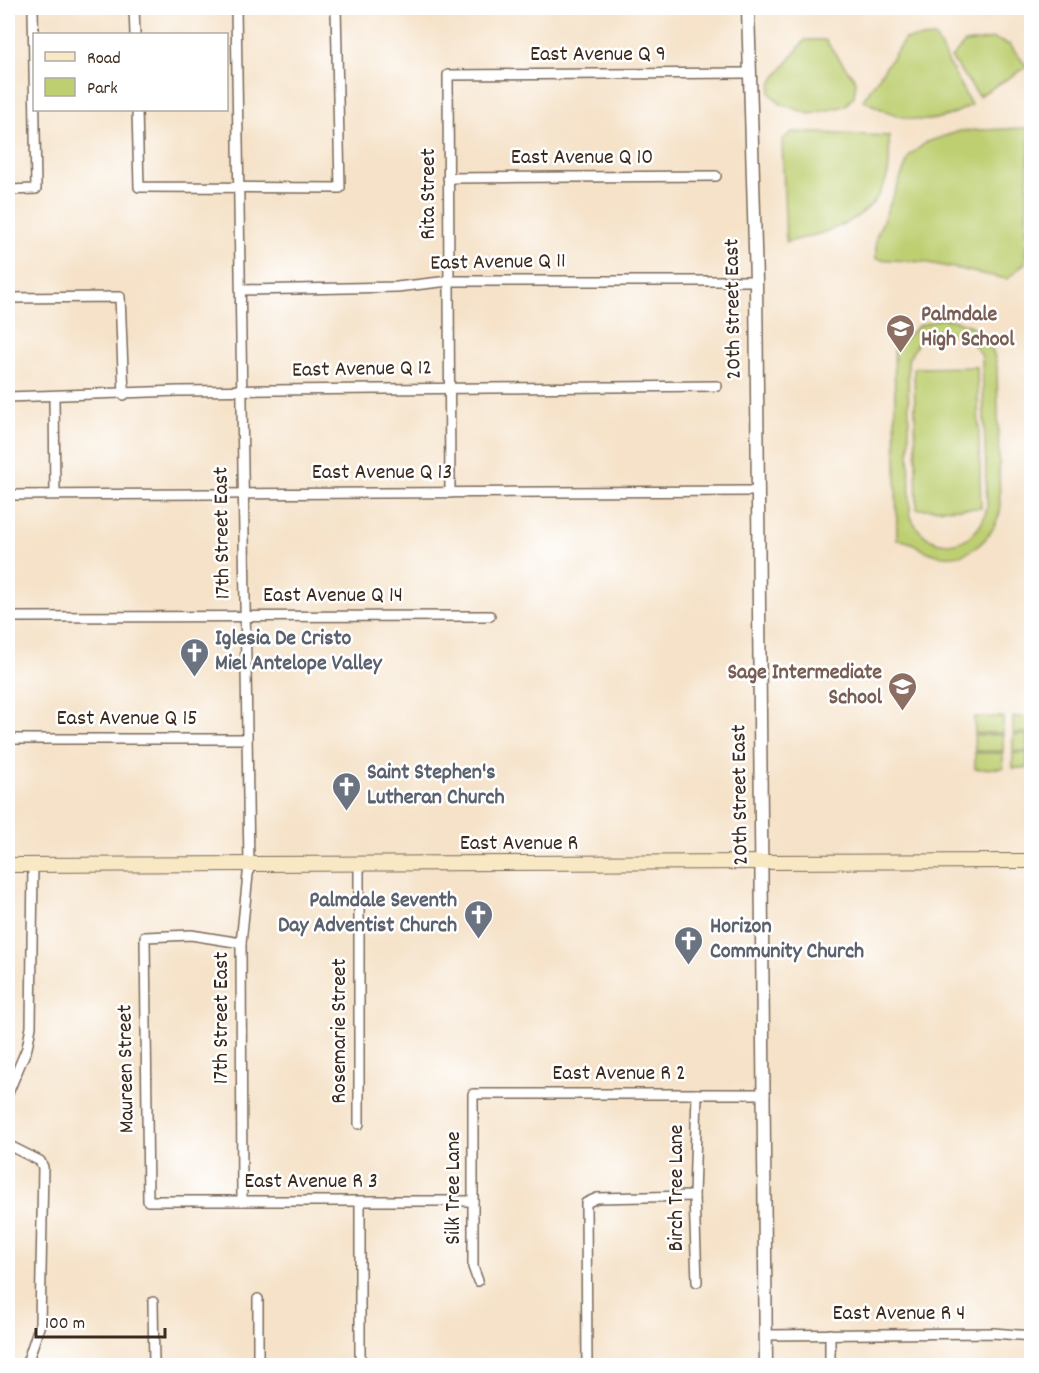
<svg xmlns="http://www.w3.org/2000/svg" width="1039" height="1373" viewBox="0 0 1039 1373" font-family="Dekko,sans-serif">
  <style>
    .green { fill: #becf71; stroke: #7c7c48; stroke-width: 1.5; fill-rule: evenodd }
    .lines { fill: none; stroke-linecap: round; stroke-linejoin: round }
    .minor-casing { stroke: #7c6a5a; stroke-width: 12 }
    .tertiary-casing { stroke: #7c6a5a; stroke-width: 15 }
    .secondary-casing { stroke: #7c6a5a; stroke-width: 16 }
    .minor { stroke: #fff; stroke-width: 9 }
    .tertiary { stroke: #fff; stroke-width: 12 }
    .secondary { stroke: #f8e8c3; stroke-width: 14 }
    .labels { text-anchor: middle; dominant-baseline: central; stroke-width: 5; stroke-linejoin: round; paint-order: stroke }
    .street-label { font-size: 22px; fill: #3b2a1e; stroke: #fff }
    .education-label { font-size: 22px; font-weight: bold; fill: #785e54; stroke: #fff; text-anchor: start }
    .worship-label { font-size: 22px; font-weight: bold; fill: #5b616d; stroke: #fff; text-anchor: start }
  </style>
  <rect width="100%" height="100%" fill="#fff"/>
  <filter id="ink" filterUnits="userSpaceOnUse"><feTurbulence type="fractalNoise" baseFrequency=".0167" numOctaves="2"/><feDisplacementMap in="SourceGraphic" scale="12" xChannelSelector="R" yChannelSelector="G"/><feConvolveMatrix kernelMatrix="1 2 1 2 8 2 1 2 1" color-interpolation-filters="sRGB"/></filter>
  <filter id="wash" filterUnits="userSpaceOnUse"><feTurbulence type="fractalNoise" baseFrequency=".008" numOctaves="4" result="noise"/><feDisplacementMap in="SourceGraphic" scale="24" xChannelSelector="R" yChannelSelector="G"/><feGaussianBlur stdDeviation="1.35" result="paint"/><feColorMatrix in="noise" values="0 0 0 0 0 0 0 0 0 0 0 0 0 0 0 0 0 1.4 0 .05"/><feComposite in="paint" operator="in"/></filter>
  <g filter="url(#wash)">
    <rect width="100%" height="100%" fill="#f5e2c8"/>
    <g class="green">
      <path d="M935,37L971,105C928,130 904,121 863,100L905,39Z"/>
      <path d="M994,39L1010,45L1027,67L979,96L951,58L965,43Z"/>
      <path d="M805,40H825L856,81L854,96L845,106L810,114L781,104L770,93L772,82Z"/>
      <path d="M1029,128L1025,263L1007,279L924,262L876,259V238L910,155L927,142L960,131Z"/>
      <path d="M792,132L889,136C889,147 890,162 888,173C876,221 827,233 786,242L782,140Z"/>
      <path d="M940,319C972,320 992,335 997,367L1000,512C991,542 964,565 931,553C917,548 912,540 897,540L894,336L906,338L918,326ZM950,332L970,340L982,356L987,508C978,552 925,557 910,514L908,360L917,344L925,337Z"/>
      <path d="M977,367L981,508L917,509L914,368Z"/>
      <path d="M974,717H1003V733H975Z"/>
      <rect x="1013" y="717" width="18" height="16"/>
      <path d="M974,735H1003V751H975Z"/>
      <rect x="1013" y="735" width="14" height="16"/>
      <path d="M975,753H1003V768L975,769Z"/>
      <rect x="1013" y="753" width="14" height="15"/>
    </g>
  </g>
  <g filter="url(#ink)">
    <g class="lines">
      <defs>
        <g id="minor">
          <path d="M134,8L135,34"/>
          <path d="M236,8L249,865L241,943L242,1201"/>
          <path d="M137,110L139,187L340,188L336,8"/>
          <path d="M448,178L716,176"/>
          <path d="M8,190L36,189L33,8"/>
          <path d="M242,290L397,287L449,281H756"/>
          <path d="M8,298L120,297L124,395"/>
          <path d="M8,397L178,391L717,386"/>
          <path d="M54,397L55,494"/>
          <path d="M450,493L448,75L749,73"/>
          <path d="M8,495L756,491"/>
          <path d="M8,617L490,616"/>
          <path d="M8,739H246"/>
          <path d="M241,943L191,935L145,937L148,1201H473"/>
          <path d="M8,1093L27,1048L31,1027L33,865"/>
          <path d="M697,1094L694,1196L697,1282"/>
          <path d="M359,1124V865"/>
          <path d="M8,1145L40,1161L43,1167L40,1324L26,1366"/>
          <path d="M478,1281L473,1267V1094H765"/>
          <path d="M258,1299V1366"/>
          <path d="M153,1302L154,1366"/>
          <path d="M830,1334V1366"/>
          <path d="M767,1335L993,1333L1032,1336"/>
          <path d="M360,1366V1202"/>
          <path d="M587,1366L586,1203L597,1198L694,1196"/>
        </g>
        <path id="tertiary" d="M748,8L756,281L766,1366"/>
        <path id="secondary" d="M8,865L1032,861"/>
      </defs>
      <use href="#minor" class="minor-casing"/>
      <use href="#tertiary" class="tertiary-casing"/>
      <use href="#secondary" class="secondary-casing"/>
      <use href="#minor" class="minor"/>
      <use href="#tertiary" class="tertiary"/>
      <use href="#secondary" class="secondary"/>
    </g>
  </g>
  <defs>
    <symbol id="school-pin" viewBox="-11 -11 22 30"><path d="M0 17L-7.5 6A9.5 9.5 0 1 1 7.5 6Z" fill="#8d6e63" stroke="#fff"/><path d="M0-5L7-2L0 1L-7-2ZM-4 1L0 2.5L4 1V4Q0 6-4 4Z" fill="#fff"/></symbol>
    <symbol id="church-pin" viewBox="-11 -11 22 30"><path d="M0 17L-7.5 6A9.5 9.5 0 1 1 7.5 6Z" fill="#6b7280" stroke="#fff"/><path d="M-1.2-6h2.4v3.5h3.3v2.4h-3.3V6h-2.4V-.1h-3.3v-2.4h3.3Z" fill="#fff"/></symbol>
  </defs>
  <g fill-rule="evenodd">
    <use href="#school-pin" x="884" y="312" width="33" height="45"/>
    <use href="#church-pin" x="178" y="636" width="33" height="45"/>
    <use href="#school-pin" x="886" y="670" width="33" height="45"/>
    <use href="#church-pin" x="330" y="770" width="33" height="45"/>
    <use href="#church-pin" x="462" y="898" width="33" height="45"/>
    <use href="#church-pin" x="672" y="924" width="33" height="45"/>
  </g>
  <g class="labels">
    <g class="street-label">
      <text x="598" y="55">East Avenue Q 9</text>
      <text x="582" y="158">East Avenue Q 10</text>
      <text transform="translate(429 194) rotate(-90)">Rita Street</text>
      <text transform="translate(498 263) rotate(-1)">East Avenue Q 11</text>
      <text transform="translate(734 309) rotate(-91)">20th Street East</text>
      <text transform="translate(362 370) rotate(-1)">East Avenue Q 12</text>
      <text x="382" y="473">East Avenue Q 13</text>
      <text transform="translate(223 533) rotate(-91)">17th Street East</text>
      <text x="333" y="596">East Avenue Q 14</text>
      <text x="127" y="719">East Avenue Q 15</text>
      <text transform="translate(741 795) rotate(-91)">20th Street East</text>
      <text x="519" y="844">East Avenue R</text>
      <text transform="translate(222 1018) rotate(-90)">17th Street East</text>
      <text transform="translate(340 1031) rotate(-90)">Rosemarie Street</text>
      <text transform="translate(127 1069) rotate(-91)">Maureen Street</text>
      <text x="619" y="1074">East Avenue R 2</text>
      <text x="311" y="1182">East Avenue R 3</text>
      <text transform="translate(454 1188) rotate(-90)">Silk Tree Lane</text>
      <text transform="translate(677 1188) rotate(-90)">Birch Tree Lane</text>
      <text x="899" y="1314">East Avenue R 4</text>
    </g>
    <g class="education-label">
      <text x="921" y="315">Palmdale<tspan x="921" dy="25">High School</tspan></text>
      <text x="882" y="673" text-anchor="end">Sage Intermediate<tspan x="882" dy="25">School</tspan></text>
    </g>
    <g class="worship-label">
      <text x="215" y="639">Iglesia De Cristo<tspan x="215" dy="25">Miel Antelope Valley</tspan></text>
      <text x="367" y="773">Saint Stephen's<tspan x="367" dy="25">Lutheran Church</tspan></text>
      <text x="457" y="901" text-anchor="end">Palmdale Seventh<tspan x="457" dy="25">Day Adventist Church</tspan></text>
      <text x="710" y="927">Horizon<tspan x="710" dy="25">Community Church</tspan></text>
    </g>
  </g>
  <rect width="1039" height="1373" fill="none" stroke="#fff" stroke-width="30"/>
  <rect x="33" y="33" width="195" height="78" fill="#ffffff" stroke="#b1aaa5" stroke-width="1.5"/>
  <rect x="45" y="52" width="30" height="9" fill="#f8e8c3" stroke="#b1aaa5" stroke-width="1.5"/>
  <text x="87" y="63" font-size="18" fill="#3b2a1e">Road</text>
  <rect x="45" y="78" width="30" height="18" fill="#becf71" stroke="#b1aaa5" stroke-width="1.5"/>
  <text x="87" y="93" font-size="18" fill="#3b2a1e">Park</text>
  <path d="M36 1328v9h129v-9" fill="none" stroke="#3b2a1e" stroke-width="3"/>
  <text x="45" y="1328" font-size="18" fill="#3b2a1e" stroke="#ffffff" stroke-width="4.5" paint-order="stroke">100 m</text>
</svg>
